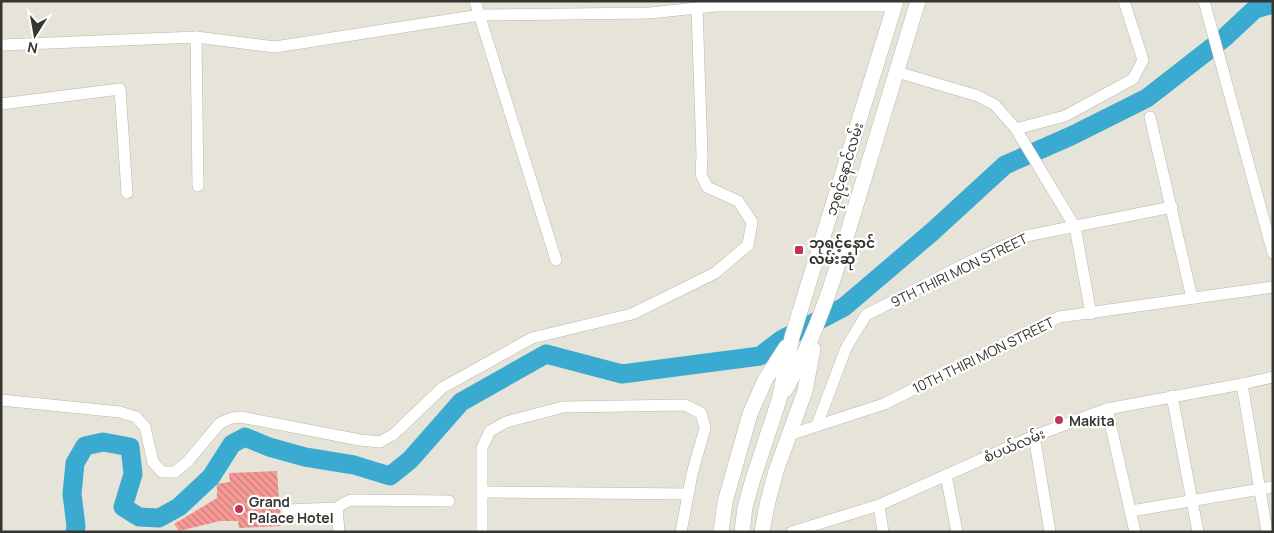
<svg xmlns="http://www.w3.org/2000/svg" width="1274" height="533" viewBox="0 0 1274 533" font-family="Manrope,'Noto Sans Myanmar',sans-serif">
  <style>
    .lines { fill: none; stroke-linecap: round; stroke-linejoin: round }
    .river { stroke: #3baad1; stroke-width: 19 }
    .building { fill: url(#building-back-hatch) }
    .minor-casing { stroke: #b9b7ad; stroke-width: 12 }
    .major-casing { stroke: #b9b7ad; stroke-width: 16 }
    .minor { stroke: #fff; stroke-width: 11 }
    .major { stroke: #fff; stroke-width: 15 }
    .poi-dot { fill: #c2335c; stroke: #fff; stroke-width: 2 }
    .labels { text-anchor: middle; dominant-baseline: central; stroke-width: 4.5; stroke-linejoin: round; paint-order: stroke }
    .street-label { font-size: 14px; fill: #363531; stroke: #fff }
    .poi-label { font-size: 14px; font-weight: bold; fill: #363531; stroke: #fff; text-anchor: start }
  </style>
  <defs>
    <pattern id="building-back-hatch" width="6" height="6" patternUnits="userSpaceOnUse" patternTransform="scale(1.25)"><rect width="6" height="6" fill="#f79a95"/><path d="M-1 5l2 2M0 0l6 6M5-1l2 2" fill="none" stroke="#c97e7a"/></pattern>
  </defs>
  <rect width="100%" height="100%" fill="#e6e4d9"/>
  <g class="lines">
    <path class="river" d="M75,532L76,526L72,494L75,463L85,446L103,442L130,447L133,474L123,507L139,517L159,518L179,507L211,477L232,444L245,437L269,447L305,457L354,465L390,476L410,460L461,402L546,354L622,374L760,356L781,340L844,307L932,232L1005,165L1071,136L1147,98L1224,38L1255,9L1273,4"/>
  </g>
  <path class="building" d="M277,471L281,526L239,528L238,521H220L179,531L174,524L217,498V484L230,482L229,473Z"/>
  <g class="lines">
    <defs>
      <g id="minor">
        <path d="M475,1L556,260"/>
        <path d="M1204,1L1273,253"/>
        <path d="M196,37L198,186"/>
        <path d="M1,45L196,37L275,47L480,15L650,13L715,6H894"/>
        <path d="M897,72L978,96L995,105L1016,129L1075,227L1091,314"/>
        <path d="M1,104L120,89L127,193"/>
        <path d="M1150,117L1192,298"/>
        <path d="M1016,129L1065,116L1133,79L1143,60L1124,1"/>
        <path d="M1242,384L1267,532"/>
        <path d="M1172,396L1198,532"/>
        <path d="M1,400L120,412L136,417L145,427L153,462L162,472H175L188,461L220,423L232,418L241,417L360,440L380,442L394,434L442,388L532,338L632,314L715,273L748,245L752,222L738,201L707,187L701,174L702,155L697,8"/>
        <path d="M1107,409L1135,532"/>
        <path d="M817,425L846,348L866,315L973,260L1026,236L1172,207"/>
        <path d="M789,435L884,404L1059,317L1273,287"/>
        <path d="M1034,436L1050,532"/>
        <path d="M946,475L957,532"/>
        <path d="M483,492L688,494"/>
        <path d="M879,505L883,532"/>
        <path d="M337,508L339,532"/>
        <path d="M287,510L337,508L344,503L351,500L449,501"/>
        <path d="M1131,511L1273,487"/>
        <path d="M482,532V448L490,431L506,422L563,407L685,405L701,413L705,428L692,474L681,532"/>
        <path d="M792,532L879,505L1034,436L1107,409L1242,384L1273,377"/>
      </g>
      <g id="major">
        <path d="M785,390C819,332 837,269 856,205C877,137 897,69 918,1"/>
        <path d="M721,532L725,502L750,414L765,380L786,347"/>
        <path d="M742,532L745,507L753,479L779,400L792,337L896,1"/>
        <path d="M762,532L767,505L776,471L805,391L813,349"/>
      </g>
    </defs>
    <use href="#minor" class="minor-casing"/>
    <use href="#major" class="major-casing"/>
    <use href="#minor" class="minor"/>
    <use href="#major" class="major"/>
  </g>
  <g class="poi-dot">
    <rect x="794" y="245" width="10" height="10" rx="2.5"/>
    <circle cx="1059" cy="420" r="5"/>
    <circle cx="239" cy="509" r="5"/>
  </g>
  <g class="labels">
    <g class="street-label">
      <text transform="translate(844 169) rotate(-73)">ဘုရင့်နောင်လမ်း</text>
      <text transform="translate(959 270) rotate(-26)">9TH THIRI MON STREET</text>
      <text transform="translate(983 355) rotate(-26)">10TH THIRI MON STREET</text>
      <text transform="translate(1014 445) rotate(-23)">စံပယ်လမ်း</text>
    </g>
    <g class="poi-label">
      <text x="809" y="242">ဘုရင့်နောင်<tspan x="809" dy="16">လမ်းဆုံ</tspan></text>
      <text x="1069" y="420">Makita</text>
      <text x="249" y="501">Grand<tspan x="249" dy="16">Palace Hotel</tspan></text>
    </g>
  </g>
  <rect width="1274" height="533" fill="none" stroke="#363531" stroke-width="5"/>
  <g transform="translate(35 35) rotate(191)" stroke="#ffffff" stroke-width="4" paint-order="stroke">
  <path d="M0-4L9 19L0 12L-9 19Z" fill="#363531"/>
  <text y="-8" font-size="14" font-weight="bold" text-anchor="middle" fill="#363531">N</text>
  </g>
</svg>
